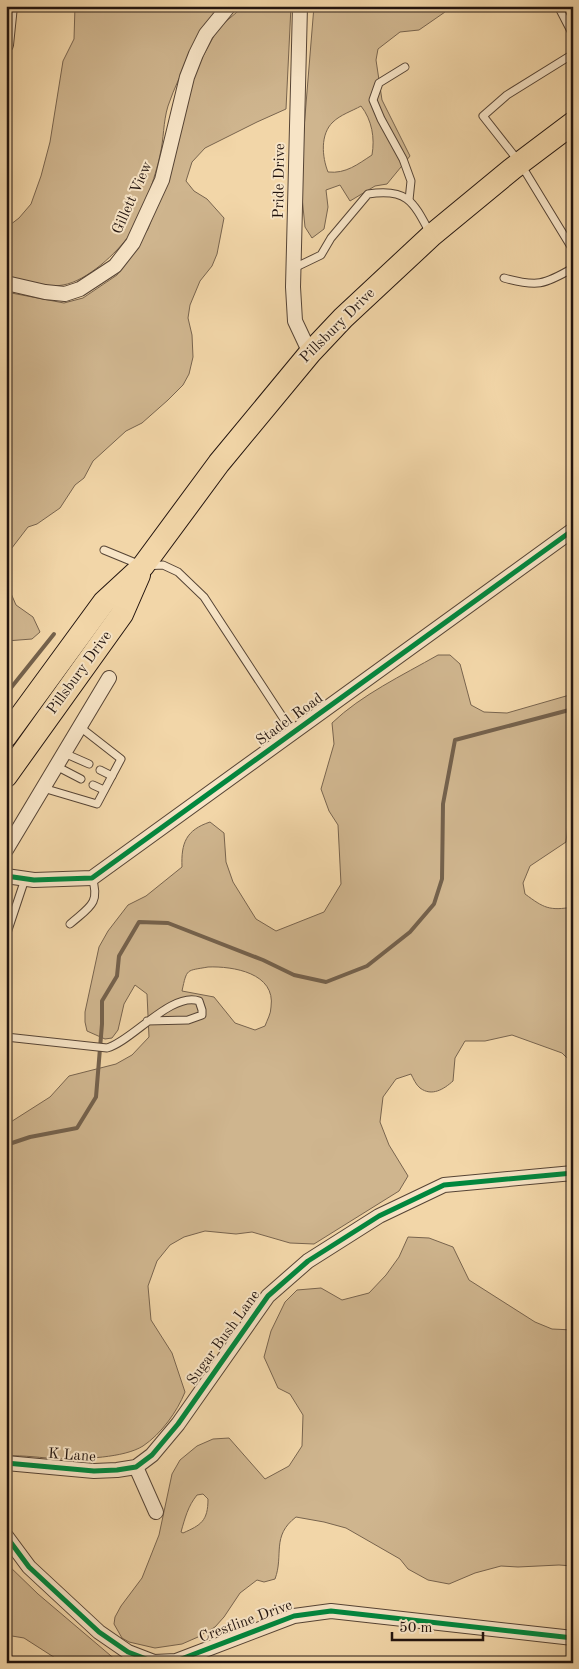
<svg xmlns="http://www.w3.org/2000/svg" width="579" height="1669" viewBox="0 0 579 1669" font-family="'Old Standard TT',serif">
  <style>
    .green { fill: #cfb58e; stroke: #78644e; fill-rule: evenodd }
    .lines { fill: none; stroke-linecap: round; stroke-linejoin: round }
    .stream { stroke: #74614c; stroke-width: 4 }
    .service-casing { stroke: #564435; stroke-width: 9 }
    .minor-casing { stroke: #564435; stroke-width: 16 }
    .trunk-casing { stroke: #22140f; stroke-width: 24 }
    .service { stroke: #f7e4c6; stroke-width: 7 }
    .minor { stroke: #f7e4c6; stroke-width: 14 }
    .trunk { stroke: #f2d6a8; stroke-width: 22 }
    .cycleway-casing { stroke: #f7e4c6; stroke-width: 8 }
    .cycleway { stroke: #00873e; stroke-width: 5 }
    .labels { text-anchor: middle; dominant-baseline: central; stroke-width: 4; stroke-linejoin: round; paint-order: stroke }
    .street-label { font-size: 15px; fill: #22140f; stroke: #f7e4c6 }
  </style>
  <rect width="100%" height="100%" fill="#f2d6a8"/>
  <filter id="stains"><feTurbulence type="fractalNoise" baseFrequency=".004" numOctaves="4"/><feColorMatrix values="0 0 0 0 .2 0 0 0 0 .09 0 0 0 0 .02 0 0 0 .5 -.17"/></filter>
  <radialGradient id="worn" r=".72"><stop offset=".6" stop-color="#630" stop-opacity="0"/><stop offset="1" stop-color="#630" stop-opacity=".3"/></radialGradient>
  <g class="green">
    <path d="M75,6H223C200,39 181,68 168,106C163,122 164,139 160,155C156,175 142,216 131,233C117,253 87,281 63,285C44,289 24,282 6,278V228L19,218L31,204L41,176L50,142L63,61L74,39Z"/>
    <path d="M244,6H291L286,109L257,122L205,148L192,162L186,181L194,191L207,199L224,218L217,254L212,266L200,281L190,305L188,318L192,335L193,357L189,374L183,385L168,400L142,423L126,431L93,461L84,478L75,485L60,508L37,524L28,527L8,553L6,561V292L64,303L83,298L117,275L148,229L164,186L195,71L215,34L223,24Z"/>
    <path d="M314,6H445V12L419,30L400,32L378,49L376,60L382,100L410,156L387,184L375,186L350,201L340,185L326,190L328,207L324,229L312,238L305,227L301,187L302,153ZM361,106C372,120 375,138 372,155C358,164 346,174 328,172C322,157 320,134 333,122C340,115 352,111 361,106Z"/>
    <path d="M6,582L16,605L33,617L40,632L32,639L6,641Z"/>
    <path d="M438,655H450L460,664L471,705L484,712L507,713L573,694V810L569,814L566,842L530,866L523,883L525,894C544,908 549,911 573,907V1064L562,1053L512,1035L485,1041H465L455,1058L453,1081C444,1089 432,1097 420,1088C416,1085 413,1078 411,1074L396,1079L383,1097L380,1122L389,1145L408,1176L399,1191L314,1244L290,1243L252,1232L236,1234L205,1231L184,1237L170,1245L157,1261L148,1286L151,1320L172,1353L185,1392C177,1412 161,1434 143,1446C124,1458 82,1459 60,1459C42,1458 24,1455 6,1456V1125L50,1097L69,1076L116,1064L132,1055L149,1037L147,994L135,985L124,1004L118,1030L112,1038L105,1039L87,1031L85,1022V1012L99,947L108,931L128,905L146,896L182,867C181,843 186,830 210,822L224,833L226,862L233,882L256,919L276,931L324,912L341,884L338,825L329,811L321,789L334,744L332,723C361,695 403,675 438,655ZM208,967C233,966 276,973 271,1007C271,1014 267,1020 265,1026L255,1030L235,1023L214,997L182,991C187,968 186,971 208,967Z"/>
    <path d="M408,1237L429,1238L453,1247L469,1280L535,1322L552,1329L573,1330V1566L559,1565L518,1567L501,1566L475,1573L449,1584L428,1580L408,1569L400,1559L346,1528L324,1522L296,1517C271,1536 284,1555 275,1579L264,1582L257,1580L240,1593L224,1617L215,1627L198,1637L182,1644L155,1648L129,1642L122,1638L114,1624L115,1617L121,1606L142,1578L159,1535L172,1474L180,1460L197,1446L213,1439L229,1438L265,1479L289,1466L302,1446L303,1415L290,1394L278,1388L264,1357L271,1331L285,1302L297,1290L321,1288L342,1300L369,1293L386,1275L399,1257ZM203,1494L208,1499C208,1521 201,1525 183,1533L181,1532C185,1518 188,1506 197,1495Z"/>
    <path d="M6,1563L38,1594L117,1661V1663H63L24,1638L6,1635Z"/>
  </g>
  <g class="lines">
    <g class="stream">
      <path d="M6,694L54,634"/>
      <path d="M6,1145L30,1137L77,1128L96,1097L102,1024V1001L117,976L119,956L139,922L168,923L263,960L294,975L326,982L367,966L410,932L434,904L442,879L443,804L455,740L573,709"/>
    </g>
    <defs>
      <g id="service">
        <path d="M558,6L573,35"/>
        <path d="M573,54L507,95L483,116L520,163L573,250"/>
        <path d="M405,67L379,83L373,100L381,119L403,159L411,181L409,200"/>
        <path d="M294,268L321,255L331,238L368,194C407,188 413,201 430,233"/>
        <path d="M504,278C537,287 544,285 573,268"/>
        <path d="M104,550L143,566L163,565L178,572L204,597L293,733"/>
        <path d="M64,753L89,764"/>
        <path d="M56,766L81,779"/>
        <path d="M100,770L112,776"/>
        <path d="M93,785L104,790"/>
        <path d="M43,788L97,804L121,759L80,727"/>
        <path d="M70,924C88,908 101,904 92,878"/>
        <path d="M6,936L25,879"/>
        <path d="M6,1037L107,1048C131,1042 172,991 199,1001L202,1010V1015L188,1020L147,1021"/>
      </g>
      <g id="minor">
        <path d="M300,6L293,287L295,321L310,353"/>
        <path d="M6,45L10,6"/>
        <path d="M6,283L45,292L65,294L80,289L115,266L133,243L162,180L187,77L196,54L206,34L229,6"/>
        <path d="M6,850L109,678"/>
        <path d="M6,876L34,880L92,878L573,530"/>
        <path d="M6,1463L94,1471L117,1470L136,1467L152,1455L178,1424L268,1296L308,1261L379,1216L444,1185L573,1173"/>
        <path d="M136,1467L156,1512"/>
        <path d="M6,1536L29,1567L99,1632L128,1652L154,1662L176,1661L294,1616L331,1611L573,1638"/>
      </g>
      <g id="trunk">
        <path d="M6,736L104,602L143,566L219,463L310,353L343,318L432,235L512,169L573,123"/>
        <path d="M6,776L122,614L139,575"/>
      </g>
    </defs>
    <use href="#service" class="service-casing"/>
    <use href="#minor" class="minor-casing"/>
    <use href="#trunk" class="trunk-casing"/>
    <use href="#service" class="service"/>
    <use href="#minor" class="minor"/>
    <use href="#trunk" class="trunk"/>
    <defs>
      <g id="cycleway">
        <path d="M6,876L34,880L92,878L573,530"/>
        <path d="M6,1463L94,1471L117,1470L136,1467L152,1455L178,1424L268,1296L308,1261L379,1216L444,1185L573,1173"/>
        <path d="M6,1536L29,1567L99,1632L128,1652L154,1662L176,1661L294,1616L331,1611L573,1638"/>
      </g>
    </defs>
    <use href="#cycleway" class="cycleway-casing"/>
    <use href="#cycleway" class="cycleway"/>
  </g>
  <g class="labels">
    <g class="street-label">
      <text transform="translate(280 181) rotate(-89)">Pride Drive</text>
      <text transform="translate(133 198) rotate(-66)">Gillett View</text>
      <text transform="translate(338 326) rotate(-45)">Pillsbury Drive</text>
      <text transform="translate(80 673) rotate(-54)">Pillsbury Drive</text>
      <text transform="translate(290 720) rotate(-36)">Stadel Road</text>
      <text transform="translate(224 1338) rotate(-54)">Sugar Bush Lane</text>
      <text transform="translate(72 1456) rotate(4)">K Lane</text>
      <text transform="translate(246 1622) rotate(-20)">Crestline Drive</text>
    </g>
  </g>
  <rect width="579" height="1669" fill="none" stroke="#f2d6a8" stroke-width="25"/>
  <rect x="8" y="8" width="564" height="1654" fill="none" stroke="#22140f" stroke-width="2.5"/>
  <rect x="12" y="12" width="554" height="1644" fill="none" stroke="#22140f"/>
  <path d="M392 1632v8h91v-8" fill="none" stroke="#22140f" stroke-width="2.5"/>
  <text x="399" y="1632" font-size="15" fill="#22140f" stroke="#f7e4c6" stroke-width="4" paint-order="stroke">50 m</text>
  <rect width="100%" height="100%" filter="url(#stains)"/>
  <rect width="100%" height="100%" fill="url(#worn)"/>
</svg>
